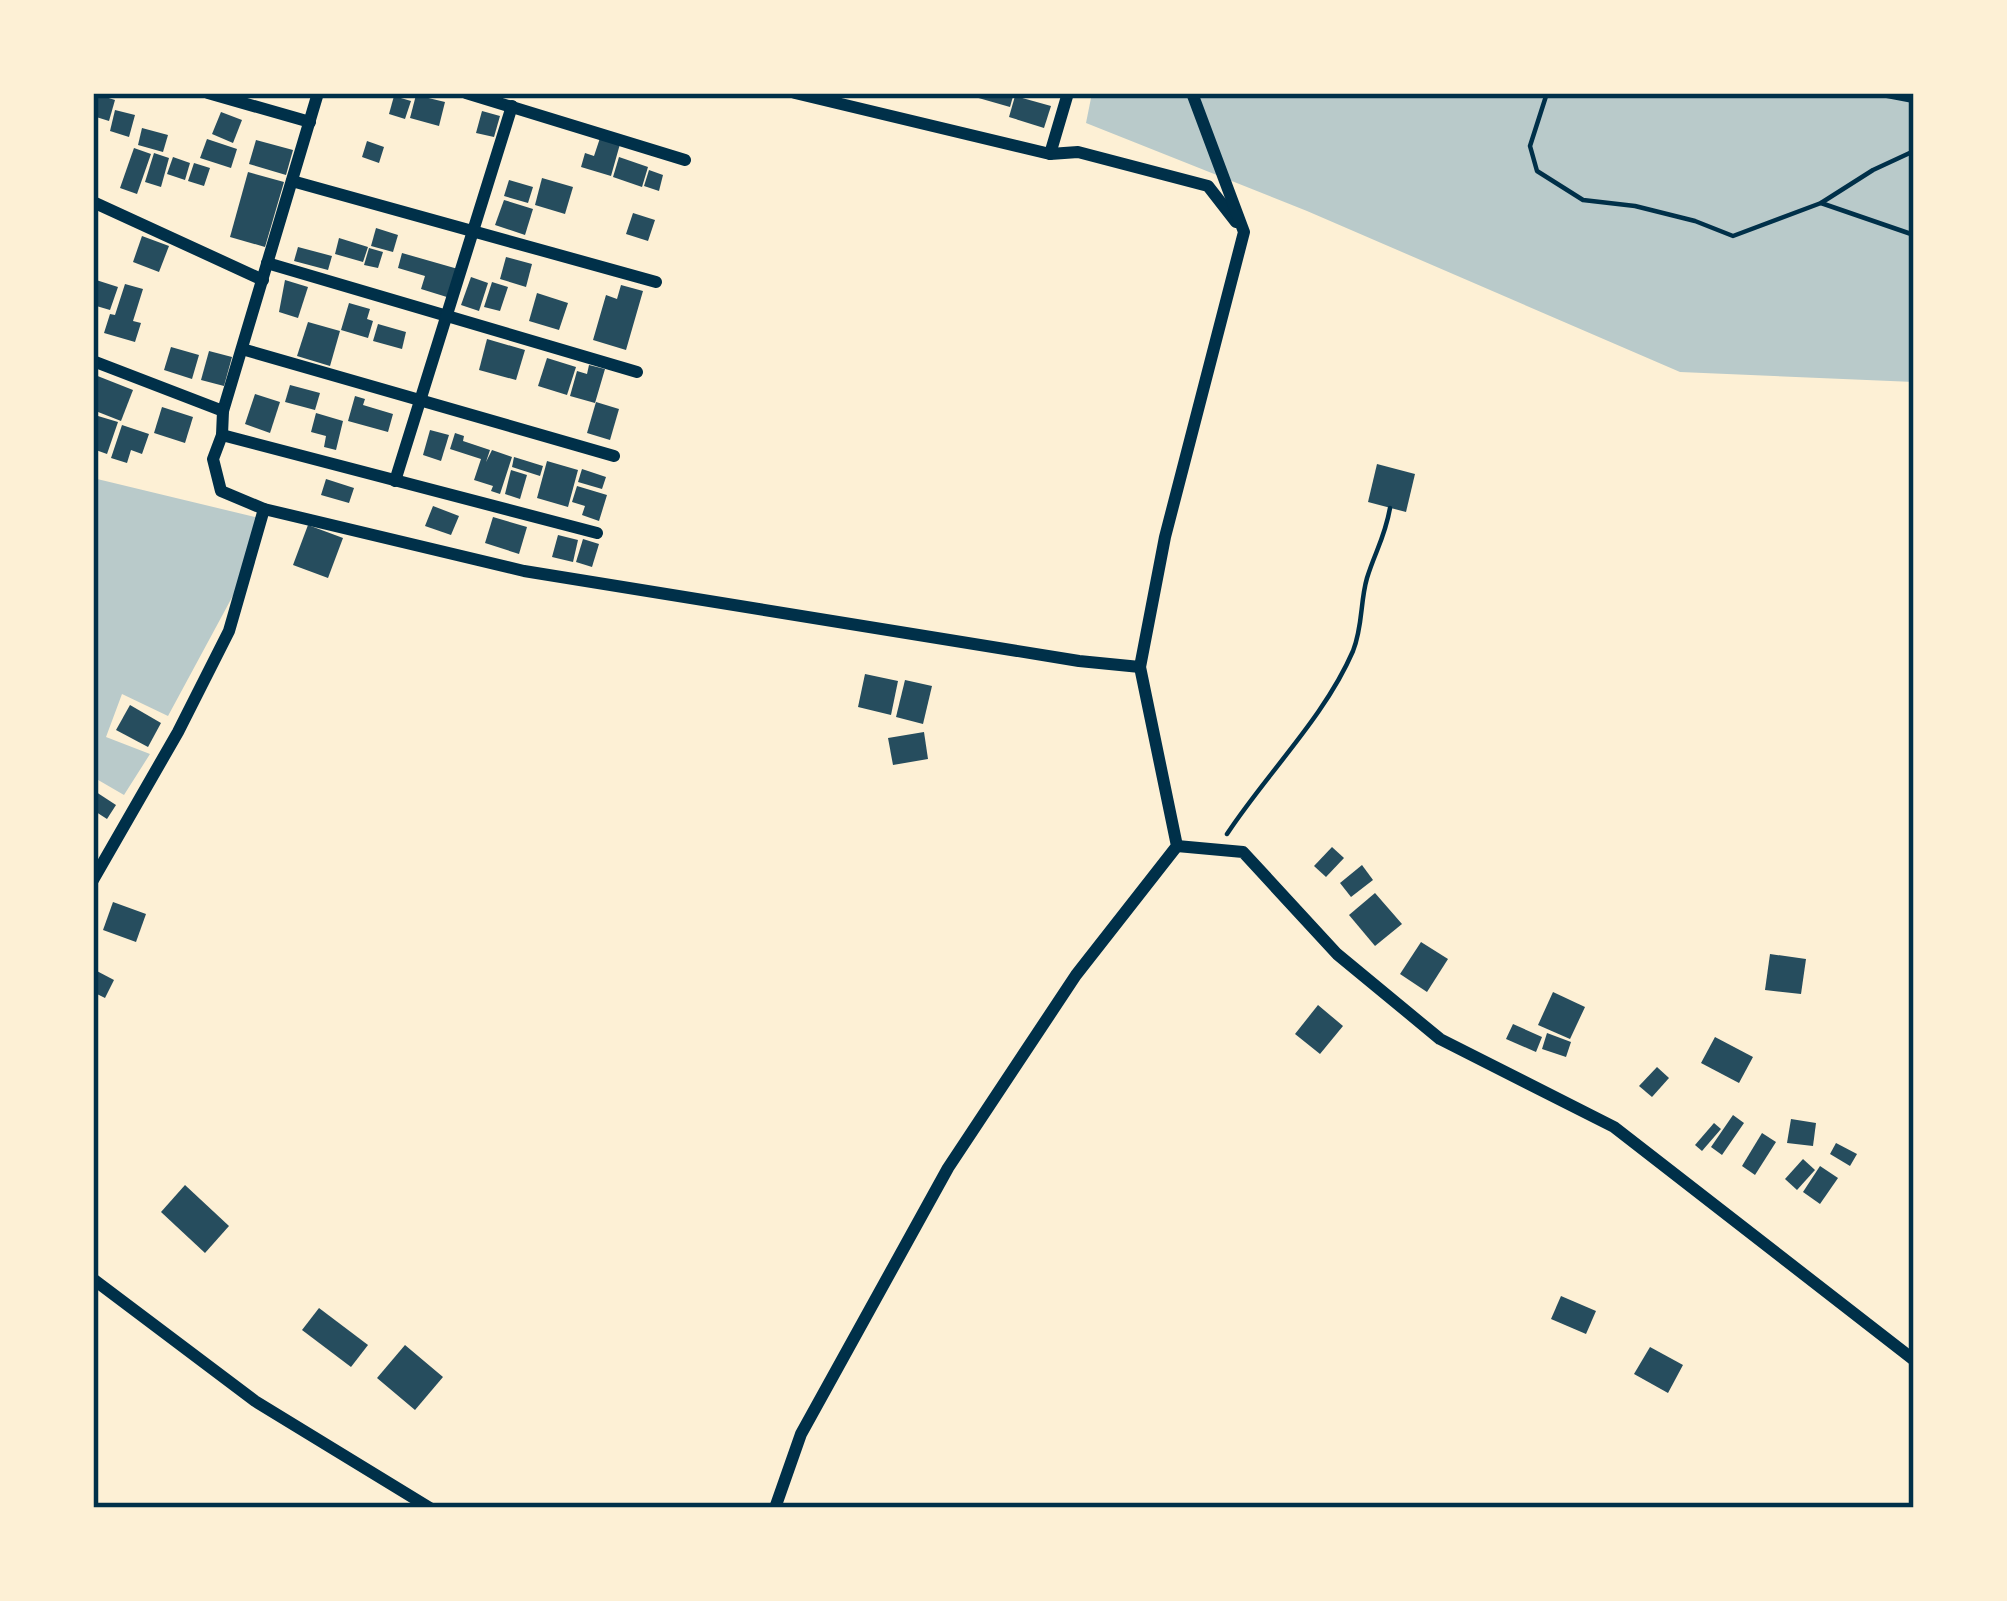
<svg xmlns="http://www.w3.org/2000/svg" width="2007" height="1601" viewBox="0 0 2007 1601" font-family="Mulish,sans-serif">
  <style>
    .green { fill: #b9caca }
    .building { fill: #264d5e }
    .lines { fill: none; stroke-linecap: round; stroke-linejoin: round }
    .path { stroke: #003049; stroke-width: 4.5 }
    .minor { stroke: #003049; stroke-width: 12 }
    .neatline { fill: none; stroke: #003049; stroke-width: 4.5 }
  </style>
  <rect width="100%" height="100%" fill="#fdf0d5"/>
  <g class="green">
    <path d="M1092,93H1914V382L1680,372L1307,211L1086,123Z"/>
    <path d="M93,478L259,518L236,590L168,716L122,694L106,737L150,754L124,795L93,777Z"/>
  </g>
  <g class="building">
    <path d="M93,93L115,100L109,121L93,116Z"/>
    <path d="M961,93H1014L1010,107Z"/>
    <path d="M416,95L445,102L439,126L410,118Z"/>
    <path d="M394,96L411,101L405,119L389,114Z"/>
    <path d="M1015,96L1051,106L1044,128L1009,117Z"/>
    <path d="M115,110L135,115L129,137L110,131Z"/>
    <path d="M482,111L500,116L494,137L476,133Z"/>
    <path d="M221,112L242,120L233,143L212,134Z"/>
    <path d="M142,128L168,135L163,152L138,145Z"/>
    <path d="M600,138L620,144L611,176L581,167L585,153L594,156Z"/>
    <path d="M207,139L237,149L231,168L200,158Z"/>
    <path d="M256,140L293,150L286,175L249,164Z"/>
    <path d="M367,141L384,147L379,163L362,157Z"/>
    <path d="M134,148L151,154L137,194L120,188Z"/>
    <path d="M154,153L169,158L161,187L145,182Z"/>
    <path d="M173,157L190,163L185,180L167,174Z"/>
    <path d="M619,157L648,167L642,187L613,177Z"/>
    <path d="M194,163L210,168L204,186L188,181Z"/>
    <path d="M649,170L663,175L659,191L644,186Z"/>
    <path d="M248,172L284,182L265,247L230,237Z"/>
    <path d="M542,178L573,187L565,214L535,205Z"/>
    <path d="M509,180L533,187L528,203L504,196Z"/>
    <path d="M504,200L533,209L525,235L495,225Z"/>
    <path d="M633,213L655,220L648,241L626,234Z"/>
    <path d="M376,228L398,235L393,252L371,246Z"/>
    <path d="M142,236L169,246L159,272L133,262Z"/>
    <path d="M339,238L368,247L363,262L335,254Z"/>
    <path d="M298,247L332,256L328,270L294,261Z"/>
    <path d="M369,248L383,252L378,268L364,265Z"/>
    <path d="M402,253L458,269L450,298L421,289L425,276L398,268Z"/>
    <path d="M506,257L532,264L526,287L500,279Z"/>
    <path d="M471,277L488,283L479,311L461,305Z"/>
    <path d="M93,279L118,287L110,310L93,305Z"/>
    <path d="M285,280L308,287L298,318L279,312Z"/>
    <path d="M492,282L508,287L500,311L484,307Z"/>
    <path d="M125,284L143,289L133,321L141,323L135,342L104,333L110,314L115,315Z"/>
    <path d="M621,285L643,291L626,350L593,340L606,295L617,299Z"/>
    <path d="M537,293L568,303L559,330L529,321Z"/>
    <path d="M349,303L370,309L367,319L373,321L368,338L341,330Z"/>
    <path d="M308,322L340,331L330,366L297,356Z"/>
    <path d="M378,324L406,332L402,349L373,341Z"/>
    <path d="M487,339L525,350L516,380L479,370Z"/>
    <path d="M171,347L199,355L192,379L164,370Z"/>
    <path d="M209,351L232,357L224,386L201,380Z"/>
    <path d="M547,358L576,367L567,395L538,386Z"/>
    <path d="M589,365L605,369L595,403L570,396L577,371L587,374Z"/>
    <path d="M95,375L133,390L121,421L93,410Z"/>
    <path d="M290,385L320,393L315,410L285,402Z"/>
    <path d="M255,394L280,402L270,433L245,424Z"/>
    <path d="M355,396L365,399L363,405L393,414L388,432L348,421Z"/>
    <path d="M596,402L619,409L610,440L587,433Z"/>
    <path d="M162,407L193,417L185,443L154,433Z"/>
    <path d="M316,413L343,421L336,450L324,447L326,436L311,432Z"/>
    <path d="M98,416L118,422L107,454L93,449Z"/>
    <path d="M122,425L149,434L142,454L131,450L127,463L111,458Z"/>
    <path d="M430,430L449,435L441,461L423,455Z"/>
    <path d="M455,433L464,436L463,441L490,450L486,462L492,450L512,457L500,494L491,491L493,486L474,480L481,459L450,449Z"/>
    <path d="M514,457L543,466L540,476L512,467Z"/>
    <path d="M547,461L578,470L568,507L537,498Z"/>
    <path d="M1377,464L1415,474L1406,512L1368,502Z"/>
    <path d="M582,469L606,477L602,489L578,482Z"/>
    <path d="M511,470L527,475L520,499L505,494Z"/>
    <path d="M326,479L354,488L349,503L321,495Z"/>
    <path d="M577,486L607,495L599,521L582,515L585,506L572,502Z"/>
    <path d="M433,506L459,516L451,535L425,526Z"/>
    <path d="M493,517L527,527L519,554L485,543Z"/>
    <path d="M308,525L343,538L328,578L293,565Z"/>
    <path d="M558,535L578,540L573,562L552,557Z"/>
    <path d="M583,539L599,544L592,567L576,562Z"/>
    <path d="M865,674L898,681L891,715L858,707Z"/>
    <path d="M905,680L932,686L923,724L896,717Z"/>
    <path d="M130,705L161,723L148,747L116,730Z"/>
    <path d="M924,732L928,759L893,765L888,738Z"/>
    <path d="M93,790L116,805L107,819L93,810Z"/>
    <path d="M1332,847L1344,858L1326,877L1314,866Z"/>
    <path d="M1362,865L1373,880L1351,897L1340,883Z"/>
    <path d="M1375,893L1402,924L1375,946L1349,915Z"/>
    <path d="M113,902L146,914L136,942L103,930Z"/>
    <path d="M1421,942L1448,959L1427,992L1400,974Z"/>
    <path d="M1770,954L1806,959L1801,994L1765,990Z"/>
    <path d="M93,969L114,980L105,998L93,992Z"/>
    <path d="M1553,992L1585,1007L1570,1039L1538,1025Z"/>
    <path d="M1318,1005L1343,1026L1320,1054L1295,1034Z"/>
    <path d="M1513,1024L1542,1037L1536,1052L1506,1039Z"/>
    <path d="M1547,1033L1571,1042L1566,1057L1542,1049Z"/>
    <path d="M1715,1037L1753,1057L1739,1083L1701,1063Z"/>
    <path d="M1657,1067L1669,1078L1652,1097L1639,1086Z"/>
    <path d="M1733,1115L1744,1123L1722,1155L1711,1147Z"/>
    <path d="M1791,1119L1816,1123L1813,1146L1787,1143Z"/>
    <path d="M1714,1123L1721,1129L1702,1151L1695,1145Z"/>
    <path d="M1762,1133L1776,1142L1755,1175L1742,1166Z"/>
    <path d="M1836,1143L1857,1154L1850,1166L1830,1154Z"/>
    <path d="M1803,1159L1815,1170L1797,1190L1785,1179Z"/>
    <path d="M1820,1166L1838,1178L1820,1204L1803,1192Z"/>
    <path d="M185,1185L229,1226L205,1253L161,1212Z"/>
    <path d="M1561,1296L1596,1311L1586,1334L1551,1319Z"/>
    <path d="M319,1308L368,1345L351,1367L302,1330Z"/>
    <path d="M405,1345L443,1377L415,1410L377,1378Z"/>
    <path d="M1650,1347L1683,1365L1668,1393L1634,1374Z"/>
  </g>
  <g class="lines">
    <g class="path">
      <path d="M1547,93L1530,146L1537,171L1583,200L1635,206L1695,221L1733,236L1821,203L1873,170L1914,151"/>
      <path d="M1872,93L1914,101"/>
      <path d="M1821,203L1914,235"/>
      <path d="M1227,834C1267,773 1324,718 1353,651C1363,626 1360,602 1367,578C1375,552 1385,537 1390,508"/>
    </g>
    <g class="minor">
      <path d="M208,93L310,122"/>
      <path d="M318,93L223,411L222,435L213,459L221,491L264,509L524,571L1079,661L1140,667"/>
      <path d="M466,93L685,160"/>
      <path d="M795,93L1050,154L1078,152L1208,186L1236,222"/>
      <path d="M1050,154L1068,93"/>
      <path d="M292,181L656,282"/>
      <path d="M93,202L263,280"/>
      <path d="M267,263L637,372"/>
      <path d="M242,349L614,456"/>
      <path d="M93,361L223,411"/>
      <path d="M222,435L597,533"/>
      <path d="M395,481L512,106"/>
      <path d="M1177,846L1243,852L1337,954L1440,1039L1614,1127L1914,1360"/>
      <path d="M93,880L178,732L229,631L264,509"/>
      <path d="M93,1279L255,1401L430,1508"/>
      <path d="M775,1508L801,1434L948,1168L1076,975L1177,846L1140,667L1165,537L1244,232L1192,93"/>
    </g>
  </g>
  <rect width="2007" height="1601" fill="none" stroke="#fdf0d5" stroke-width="192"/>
  <rect x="96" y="96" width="1815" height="1409" class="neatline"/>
</svg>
